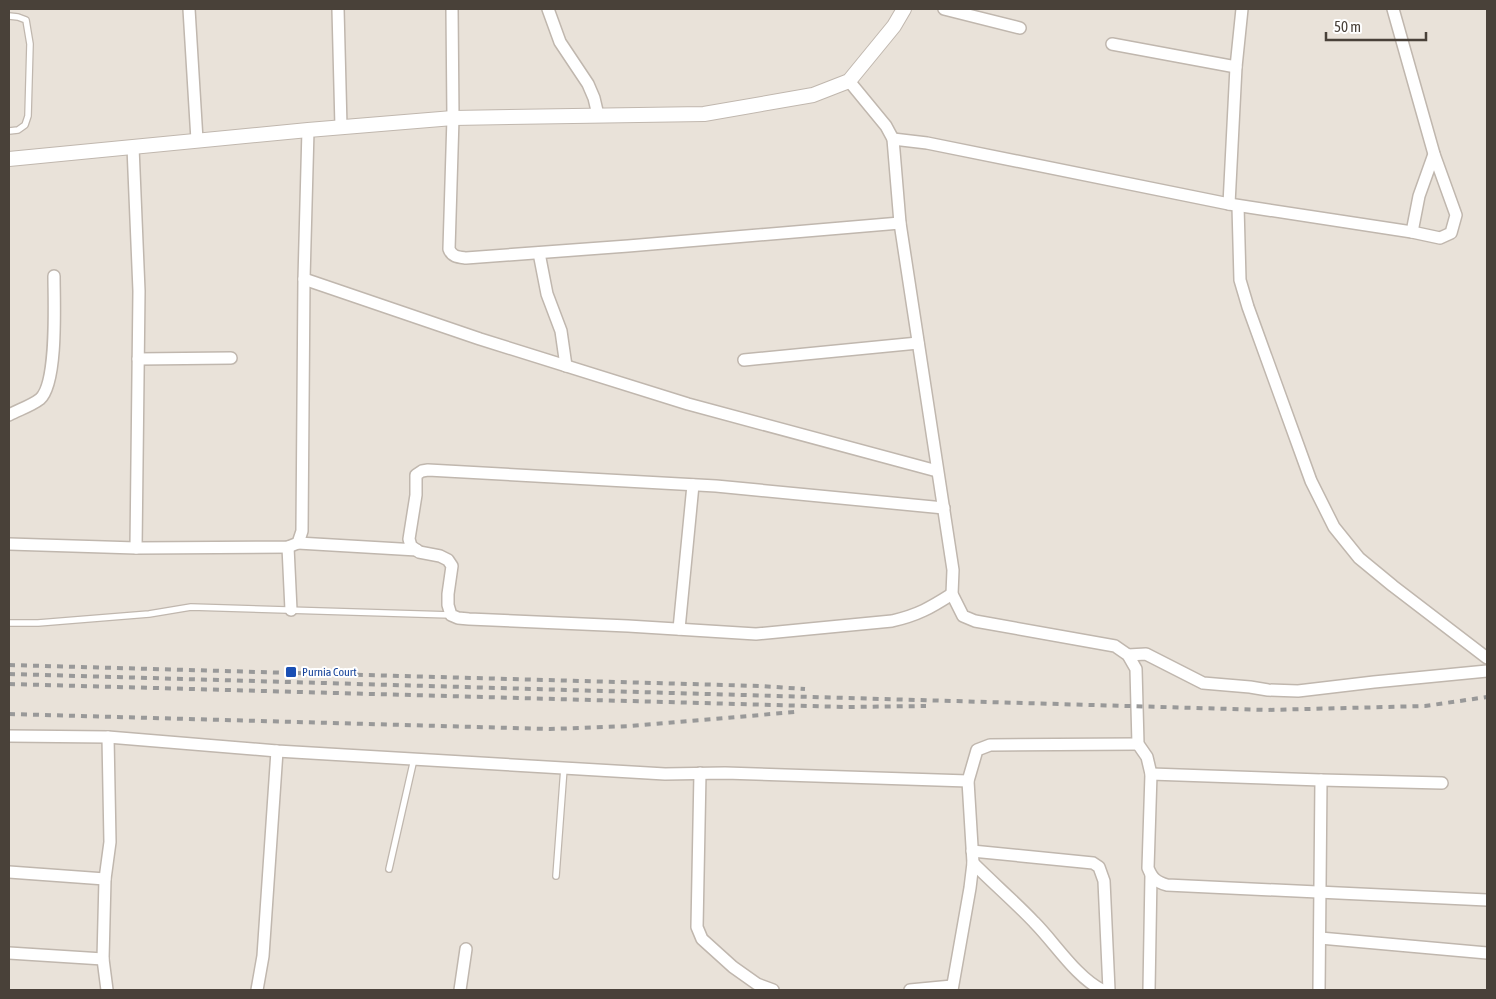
<svg xmlns="http://www.w3.org/2000/svg" width="1496" height="999" viewBox="0 0 1496 999" font-family="'Asap Condensed',sans-serif">
  <style>
    .residential { fill: #e9e2d9 }
    .lines { fill: none; stroke-linecap: round; stroke-linejoin: round }
    .service-casing { stroke: #c0b7ae; stroke-width: 8 }
    .minor-casing { stroke: #c0b7ae; stroke-width: 14 }
    .tertiary-casing { stroke: #c0b7ae; stroke-width: 16 }
    .service { stroke: #fff; stroke-width: 5.5 }
    .minor { stroke: #fff; stroke-width: 11 }
    .tertiary { stroke: #fff; stroke-width: 14 }
    .rail { stroke: #999; stroke-width: 4; stroke-dasharray: 6 6; stroke-linecap: butt }
    .transit-dot { fill: #1a4fb4; stroke: #fff; stroke-width: 2 }
    .labels { text-anchor: middle; dominant-baseline: central; stroke-width: 4; stroke-linejoin: round; paint-order: stroke }
    .transit-label { font-size: 12px; fill: #164399; stroke: #fff; text-anchor: start }
  </style>
  <rect width="100%" height="100%" fill="#f5f1eb"/>
  <rect class="residential" x="9" y="9" width="1478" height="981"/>
  <g class="lines">
    <defs>
      <g id="service">
        <path d="M9,16L18,17L26,20L30,44L28,116L25,125L18,130L9,131"/>
        <path d="M9,623H38L149,614L191,607L451,615"/>
        <path d="M389,869L414,759"/>
        <path d="M556,876L564,768"/>
      </g>
      <g id="minor">
        <path d="M189,9L197,140"/>
        <path d="M338,9L341,127"/>
        <path d="M452,9L453,118L449,249C452,257 458,257 466,258L628,246L900,223"/>
        <path d="M548,9L560,42L588,84L594,98L598,115"/>
        <path d="M944,9L1020,28"/>
        <path d="M1112,44L1236,67"/>
        <path d="M849,81L886,126L893,139L900,223L953,570L952,594L963,616L975,621L1115,646L1128,655L1136,669L1138,744L1147,757L1151,774L1148,868C1152,878 1156,882 1167,885L1487,900"/>
        <path d="M893,139L927,143L1229,204L1412,232L1440,238L1451,233L1456,215L1434,154L1393,9"/>
        <path d="M133,147L139,291L136,548"/>
        <path d="M1229,204L1236,67L1242,9"/>
        <path d="M1238,206L1240,280L1248,307L1311,481L1334,527L1359,558L1393,586L1487,658"/>
        <path d="M1412,232L1419,196L1434,154"/>
        <path d="M539,253L547,294L561,331L566,366"/>
        <path d="M304,279L480,339L688,404L937,471"/>
        <path d="M138,359L231,358"/>
        <path d="M744,360L918,343"/>
        <path d="M9,415C18,410 31,406 40,399C58,383 54,301 54,276"/>
        <path d="M944,508L716,486L428,470L422,471L416,475V495L409,539L411,546L419,552L440,556L448,560L452,566L448,594V605L451,615L458,618L469,619L628,626L756,634L892,621C918,615 930,608 952,594"/>
        <path d="M298,543L417,550"/>
        <path d="M9,544L136,548L288,547L298,543L302,531L304,279L308,130"/>
        <path d="M288,547L291,610"/>
        <path d="M679,629L693,485"/>
        <path d="M1128,655L1146,654L1203,683L1250,687L1268,690L1298,691L1374,682L1487,671"/>
        <path d="M9,736L108,737L277,751L665,774L725,773L968,781"/>
        <path d="M700,773L697,927L702,939L733,967L757,984L773,990"/>
        <path d="M1151,774L1321,780L1442,783"/>
        <path d="M972,851L1093,863L1099,867L1104,881L1109,990"/>
        <path d="M973,863C993,883 1015,902 1034,922C1055,943 1076,977 1102,990"/>
        <path d="M9,872L105,879"/>
        <path d="M1320,938L1487,953"/>
        <path d="M9,953L103,959"/>
        <path d="M107,990L103,959L105,879L110,842L108,737"/>
        <path d="M257,990L263,956L277,751"/>
        <path d="M460,990L466,949"/>
        <path d="M910,990L952,986"/>
        <path d="M952,990L970,888L973,863L968,781L977,750L990,745L1138,744"/>
        <path d="M1149,990L1151,875"/>
        <path d="M1319,990L1321,780"/>
      </g>
      <path id="tertiary" d="M9,159L308,130L453,118L704,114L813,95L849,81L894,26L904,9"/>
    </defs>
    <use href="#service" class="service-casing"/>
    <use href="#minor" class="minor-casing"/>
    <use href="#tertiary" class="tertiary-casing"/>
    <use href="#service" class="service"/>
    <use href="#minor" class="minor"/>
    <use href="#tertiary" class="tertiary"/>
    <g class="rail">
      <path d="M9,665L760,686L805,689"/>
      <path d="M9,674L1267,710L1425,706L1487,697"/>
      <path d="M9,684L847,707L926,706"/>
      <path d="M9,714L550,729L631,726L795,712"/>
    </g>
  </g>
  <rect class="transit-dot" x="285" y="666" width="12" height="12" rx="2.5"/>
  <g class="labels">
    <g class="transit-label">
      <text x="302" y="672">Purnia Court</text>
    </g>
  </g>
  <rect width="1496" height="999" fill="none" stroke="#494139" stroke-width="20"/>
  <path d="M1326 32v8h100v-8" fill="none" stroke="#494139" stroke-width="2.5"/>
  <text x="1334" y="32" font-size="15" fill="#494139" stroke="#ffffff" stroke-width="4" paint-order="stroke">50 m</text>
</svg>
